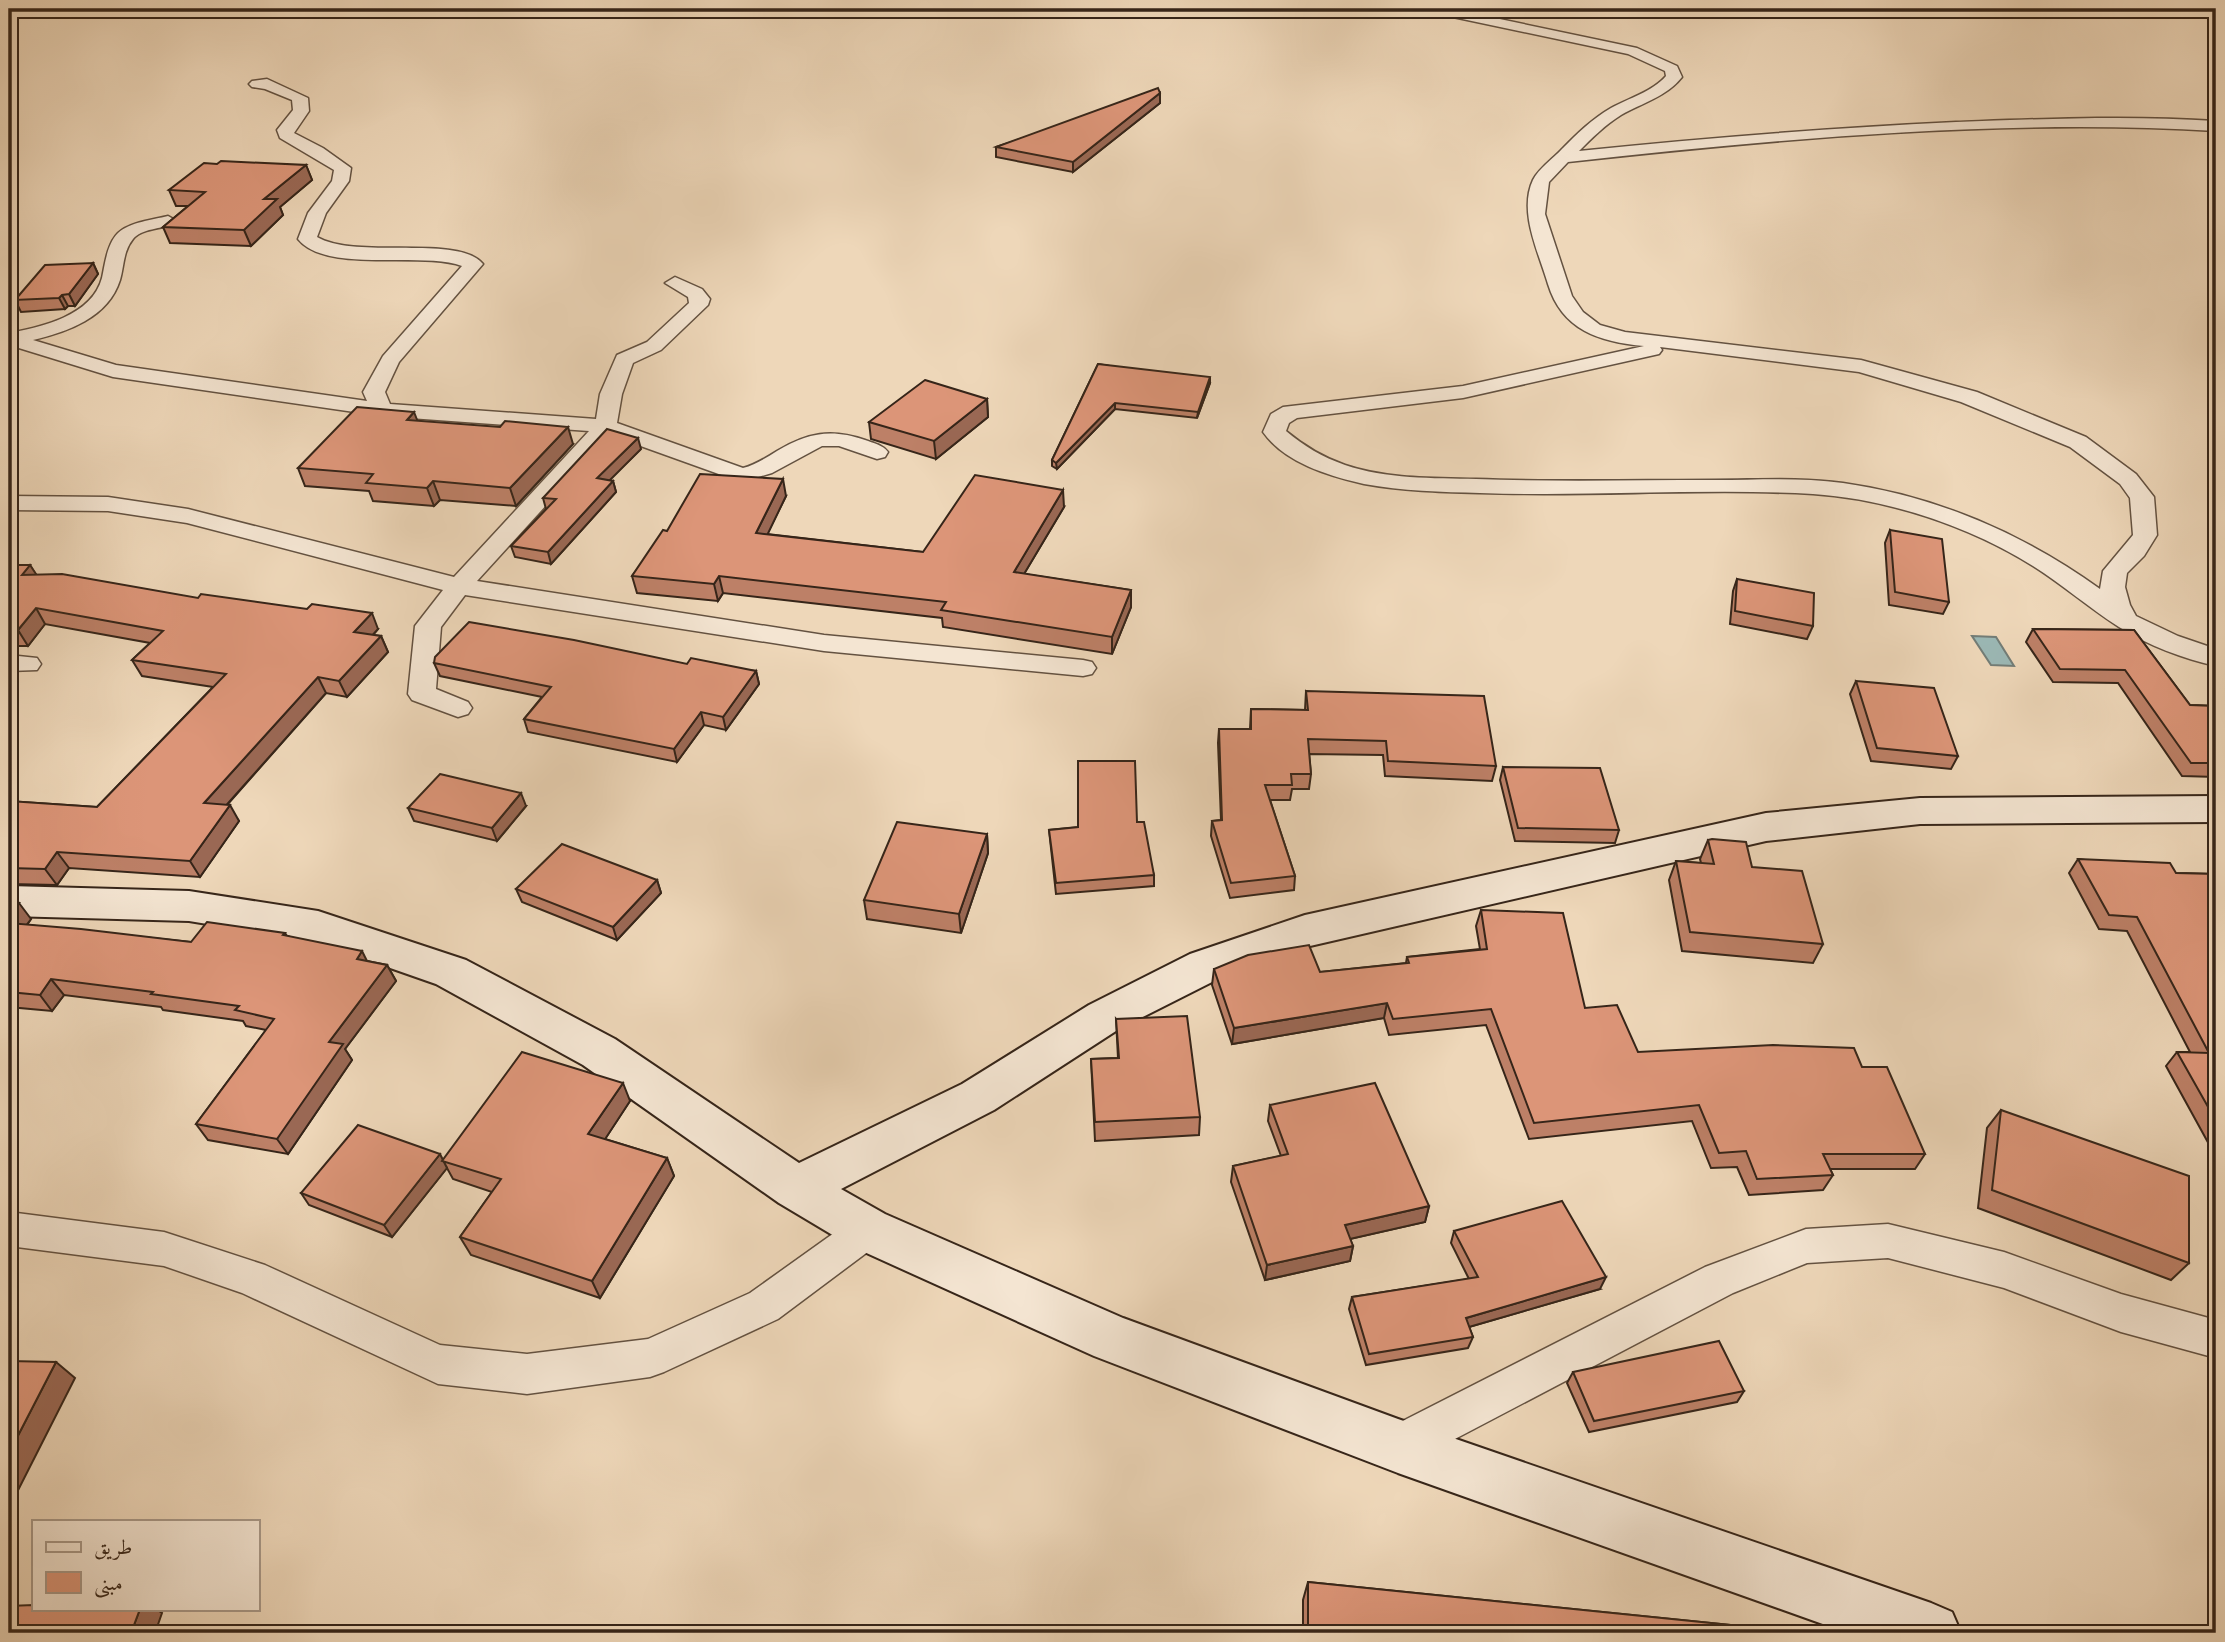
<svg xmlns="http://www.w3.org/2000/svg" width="2225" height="1642" viewBox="0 0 2225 1642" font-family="'IM FELL English',Amiri,serif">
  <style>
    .water { fill: #9bb8b5; stroke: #737d77; stroke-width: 2 }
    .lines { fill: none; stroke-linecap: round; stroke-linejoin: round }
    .minor-casing { stroke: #645241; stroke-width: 3 }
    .secondary-casing { stroke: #362519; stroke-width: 4 }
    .minor { fill: #f4e5d2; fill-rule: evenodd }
    .secondary { fill: #f4e5d2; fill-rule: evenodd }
    .wall { fill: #bd8067; stroke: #362519; stroke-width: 2 }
    .shaded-wall { fill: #9a6854; stroke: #362519; stroke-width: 2 }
    .building { fill: #dc9578; stroke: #362519; stroke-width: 2 }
  </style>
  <rect width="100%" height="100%" fill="#eed7b9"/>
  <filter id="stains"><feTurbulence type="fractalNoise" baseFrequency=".00286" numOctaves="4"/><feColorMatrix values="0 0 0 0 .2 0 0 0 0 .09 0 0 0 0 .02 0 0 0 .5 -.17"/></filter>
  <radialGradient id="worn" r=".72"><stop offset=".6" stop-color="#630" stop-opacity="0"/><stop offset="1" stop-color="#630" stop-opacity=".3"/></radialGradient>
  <path class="water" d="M1972,636L1996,637L2014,666L1991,665Z"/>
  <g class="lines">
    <defs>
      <g id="minor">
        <path d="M1427,9H1452L1637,48L1677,66L1682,77C1666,97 1642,103 1621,115C1605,125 1592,138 1579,151C1704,138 1830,128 1956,122C2042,119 2129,115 2216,121V131C2004,118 1779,139 1568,162L1549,182L1545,214L1572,296L1583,312L1600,325L1625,332L1861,360L1977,392L2086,437L2136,474L2154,497L2157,535L2144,556L2127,573L2125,587L2130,605L2136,616L2178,636L2216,649V666C2184,659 2147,645 2119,627C2089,608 2062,584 2033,566C1969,526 1888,499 1813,494C1703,488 1591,497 1480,493C1442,492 1402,491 1364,484C1329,476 1285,463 1263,432L1271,414L1283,407L1463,386L1644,346C1599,342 1562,330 1548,284C1539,253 1518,212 1533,180C1538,169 1554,158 1562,149C1577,134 1592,119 1611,108C1629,98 1652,92 1666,76L1665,71L1628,54L1434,13ZM1660,347L1859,372L1961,402L2070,447L2120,484L2130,498L2133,535L2103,571L2100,589C2024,534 1936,496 1843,483C1800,477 1758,480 1715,480C1636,480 1556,482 1476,479C1433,478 1386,479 1345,465C1322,457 1304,446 1286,431L1289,423L1297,418L1463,398L1659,354L1662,350Z"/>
        <path d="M267,79L308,98L309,111L294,133L323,148L351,168L349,181L326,213L317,237C357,260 459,234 483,264L399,362L385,392L390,404L596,419L600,394L617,355L647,342L689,303L688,297L665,283L675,277L702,289L710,299L708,305L661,350L633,363L622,394L617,423L743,468C755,465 766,458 777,451C807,433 831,428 865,440C873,443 883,445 888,452L885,457L877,459L839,446H822L772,473L741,482L610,435L477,581L824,635L1083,660L1092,662L1096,668L1092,674L1083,676L824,651L465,595L441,627L436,689L468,702L472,708L468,714L458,717L412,700L408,694L415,626L443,590L187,523L108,511L9,510V496L108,497L188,509L454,577L589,431L382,416L113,377L9,345V333C41,327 92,316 102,278C105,264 107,244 118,233C130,222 152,220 168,216L177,221L174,225C162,228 141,229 133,239C123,251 124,267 120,280C108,318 67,332 33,340L116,365L367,401L363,392L383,356L462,266C420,251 326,274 298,239L308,213L332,181L334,170L280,138L277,130L293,110L292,100L265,89L252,87L249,84L252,81Z"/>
        <path d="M9,655L37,658L41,664L37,670L9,671Z"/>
        <path d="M9,1212L164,1232L265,1265L440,1345L527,1354L648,1339L750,1293L855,1218L868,1213L881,1218L887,1230L881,1242L778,1319L664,1372L650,1377L527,1394L438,1384L242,1293L164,1266L9,1246Z"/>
        <path d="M1888,1224L2004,1252L2121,1294L2216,1320V1358L2121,1332L2004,1288L1888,1258L1807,1263L1733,1293L1413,1461L1398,1467L1383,1461L1377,1446L1383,1431L1705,1267L1806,1229Z"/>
      </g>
      <path id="secondary" d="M2216,796V822L1920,824L1766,841L1310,946L1220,978L1119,1029L994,1110L841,1189L885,1214L1123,1318L1398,1419L1931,1603L1952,1612L1961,1633H1848L1398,1473L1094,1356L851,1246L779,1203L583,1065L436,984L316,942L189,921L9,916V886L189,891L318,911L466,960L615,1039L799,1163L962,1084L1089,1005L1190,954L1305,915L1766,813L1920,798Z"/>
    </defs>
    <use href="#minor" class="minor-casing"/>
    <use href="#secondary" class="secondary-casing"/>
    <use href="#minor" class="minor"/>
    <use href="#secondary" class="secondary"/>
  </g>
  <g class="wall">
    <path d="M1160,93V103L1073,172L996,157V147Z"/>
    <path d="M306,165L312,180L280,207L283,215L251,246L170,243L163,227L188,206H176L169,190Z"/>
    <path d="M93,263L98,274L75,306H68L65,309L21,312L15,300Z"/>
    <path d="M1098,364L1210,383L1197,418L1115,409L1057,469L1052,466V460Z"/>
    <path d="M987,399L988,417L936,459L871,439L869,422Z"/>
    <path d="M418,421L573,444L516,506L440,500L434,506L373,501L369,491L305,486L298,468Z"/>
    <path d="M641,449L609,480L613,481L616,492L551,564L515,557L511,546L546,509L543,498Z"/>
    <path d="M786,496L767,534L923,552L1064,507L1024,574L1131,590V607L1112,654L943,627L942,618L723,593L718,601L637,593L632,576L667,531Z"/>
    <path d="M1890,530L1949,602L1943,614L1889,605L1885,543Z"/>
    <path d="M9,565H30L36,575L378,629L373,635L381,636L388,652L347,697L326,693L227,805L239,821L200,877L69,868L57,885L9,884V801L97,807L213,687L142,676L132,660L150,643L45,624L28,646H9Z"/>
    <path d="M1737,579L1813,626L1807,639L1730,624L1733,591Z"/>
    <path d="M2033,629L2134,630L2190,705L2216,706V777L2182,776L2118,683L2053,682L2026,642Z"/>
    <path d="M434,663L687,664L756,671L759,684L726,730L704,725L677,762L528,732L524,719L542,697L440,676Z"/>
    <path d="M1856,681L1958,756L1951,769L1871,761L1850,694Z"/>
    <path d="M1306,691L1496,766L1492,781L1385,776L1383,755L1309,754L1311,774L1309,789H1292L1290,800H1270L1295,876L1294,890L1230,898L1211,836L1212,821L1221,820L1218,743L1219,729H1250L1251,709L1305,710Z"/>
    <path d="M1503,767L1619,830L1615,843L1515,841L1500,780Z"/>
    <path d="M526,806L497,841L414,821L408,808Z"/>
    <path d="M1137,822L1154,875V886L1056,894L1049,830Z"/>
    <path d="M987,834L988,853L961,933L867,919L864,900Z"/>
    <path d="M1708,840L1752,867L1823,944L1813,963L1682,951L1669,880L1676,861L1701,863L1700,859Z"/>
    <path d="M2078,859L2176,873L2216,874V1157L2166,1066L2177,1052H2190L2127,931L2099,929L2069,873Z"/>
    <path d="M657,880L661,893L617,940L522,902L516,889Z"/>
    <path d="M9,903L31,919L27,925L191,942L285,933L287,936L367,961L387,965L396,981L345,1049L352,1060L288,1154L208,1140L196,1124L266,1030L246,1026L243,1021L163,1010L161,1007L64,995L52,1011L9,1007Z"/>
    <path d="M1481,910L1585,1008L1638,1052L1862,1067L1925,1154L1915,1169H1830L1833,1175L1823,1190L1749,1195L1737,1167L1711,1168L1692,1121L1529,1139L1486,1025L1389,1035L1384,1018L1232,1044L1212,985L1214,969L1320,972L1406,963L1407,957L1480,949L1476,926Z"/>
    <path d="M1116,1019L1200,1117L1199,1135L1095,1141L1091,1059L1118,1058Z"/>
    <path d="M630,1101L605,1139L667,1158L674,1176L600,1298L471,1255L460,1237L492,1192L453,1179L447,1168L392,1237L309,1205L301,1193L443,1160Z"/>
    <path d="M1270,1105L1429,1206L1425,1222L1350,1239L1353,1246L1350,1261L1265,1280L1231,1182L1233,1166L1281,1156L1268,1121Z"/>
    <path d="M2001,1110L2189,1263L2171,1280L1978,1208L1987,1128Z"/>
    <path d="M1454,1231L1600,1289L1469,1327L1473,1337L1468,1348L1366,1365L1349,1309L1352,1297L1469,1279L1451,1243Z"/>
    <path d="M1573,1372L1744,1391L1737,1402L1589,1432L1567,1383Z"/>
    <path d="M1308,1582L1810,1633H1303V1600Z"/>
  </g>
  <g class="shaded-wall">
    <path d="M1160,93V103L1073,172V162Z"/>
    <path d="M306,165L312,180L280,207L283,215L251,246L244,230L264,199Z"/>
    <path d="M93,263L98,274L75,306L69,294Z"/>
    <path d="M62,295L68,306L65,309L59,298Z"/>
    <path d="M1210,377V383L1197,418L1198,412Z"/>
    <path d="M987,399L988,417L936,459L934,441Z"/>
    <path d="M1115,403V409L1057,469L1056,463Z"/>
    <path d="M414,412L421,430L407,420Z"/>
    <path d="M568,427L573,444L516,506L510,488Z"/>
    <path d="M638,438L641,449L600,490L597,478Z"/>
    <path d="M783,479L786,496L760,550L756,533Z"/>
    <path d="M433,481L440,500L434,506L427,488Z"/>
    <path d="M613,481L616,492L551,564L548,552Z"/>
    <path d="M1063,490L1064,507L1015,589L1014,572Z"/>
    <path d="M30,565L40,580L22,575Z"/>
    <path d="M719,576L723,593L718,601L714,584Z"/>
    <path d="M1131,590V607L1112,654V637Z"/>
    <path d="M36,608L45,624L28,646L18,630Z"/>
    <path d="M372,613L378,629L361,648L354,632Z"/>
    <path d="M381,636L388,652L347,697L339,681Z"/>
    <path d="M756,671L759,684L726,730L723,717Z"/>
    <path d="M318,677L326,693L214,819L204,803Z"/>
    <path d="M701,712L704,725L677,762L674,749Z"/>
    <path d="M521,793L526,806L497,841L492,828Z"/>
    <path d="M230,805L239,821L200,877L190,861Z"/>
    <path d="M987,834L988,853L961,933L959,914Z"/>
    <path d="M57,852L69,868L57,885L45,869Z"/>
    <path d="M657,880L661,893L617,940L613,927Z"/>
    <path d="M19,903L31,919L16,939L9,929V916Z"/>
    <path d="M362,951L370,967L357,959Z"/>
    <path d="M387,965L396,981L345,1049L352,1060L288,1154L277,1139L329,1042Z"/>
    <path d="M51,979L64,995L52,1011L40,995Z"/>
    <path d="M1387,1003L1384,1018L1232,1044L1234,1028Z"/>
    <path d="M623,1083L630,1101L596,1153L588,1134Z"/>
    <path d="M440,1154L447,1168L392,1237L384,1225Z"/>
    <path d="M667,1158L674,1176L600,1298L592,1281Z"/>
    <path d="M1429,1206L1425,1222L1341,1241L1345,1225Z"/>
    <path d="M1353,1246L1350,1261L1265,1280L1267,1265Z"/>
    <path d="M1606,1277L1600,1289L1462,1329L1466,1318Z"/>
    <path d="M56,1362L75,1378L9,1508V1453Z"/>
    <path d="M140,1609H156L162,1613L155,1633H131Z"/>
  </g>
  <g class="building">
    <path d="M1158,88L1160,93L1073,162L996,147Z"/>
    <path d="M221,161L306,165L264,199H277L244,230L163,227L205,192L169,190L204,163L217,164Z"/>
    <path d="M93,263L69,294L62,295L59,298L15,300L45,265Z"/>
    <path d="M1098,364L1210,377L1198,412L1115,403L1056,463L1052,460Z"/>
    <path d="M925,380L987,399L934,441L869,422Z"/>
    <path d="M357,407L414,412L407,420L500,427L505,421L568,427L510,488L433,481L427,488L366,483L373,474L298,468Z"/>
    <path d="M607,429L638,438L597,478L613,481L548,552L511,546L556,499L543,498Z"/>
    <path d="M700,474L783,479L756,533L923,552L975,475L1063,490L1014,572L1131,590L1112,637L941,610L946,602L719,576L714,584L632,576L663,530L667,531Z"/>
    <path d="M1890,530L1942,539L1949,602L1895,592Z"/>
    <path d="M9,565H30L22,575L62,574L198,598L201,594L307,609L312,604L372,613L354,632L381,636L339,681L318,677L204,803L230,805L190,861L57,852L45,869L9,868V801L97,807L226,674L132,660L163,631L36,608L18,630H9Z"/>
    <path d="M1737,579L1814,593L1813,626L1735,611Z"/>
    <path d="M469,622L574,640L687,664L691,658L756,671L723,717L701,712L674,749L524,719L551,687L434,663L435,657Z"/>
    <path d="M2033,629L2134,630L2190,705L2216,706V763H2191L2125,670L2060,669Z"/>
    <path d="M1856,681L1934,688L1958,756L1877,748Z"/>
    <path d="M1306,691L1484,696L1496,766L1388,761L1386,741L1308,739L1311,774H1291L1292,785H1265L1295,876L1231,883L1212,821L1222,820L1219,729H1251V709L1308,710Z"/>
    <path d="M1078,761H1135L1137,822H1144L1154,875L1056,883L1049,830L1078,827Z"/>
    <path d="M1503,767L1600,768L1619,830L1518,828Z"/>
    <path d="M440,774L521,793L492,828L408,808Z"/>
    <path d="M897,822L987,834L959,914L864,900Z"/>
    <path d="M1712,839L1746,842L1752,867L1802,871L1823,944L1690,932L1676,861L1714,864L1708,840Z"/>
    <path d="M562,844L657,880L613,927L516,889Z"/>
    <path d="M2078,859L2170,863L2176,873L2216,874V925H2211L2216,935V1121L2177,1052L2209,1053L2137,917L2109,915Z"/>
    <path d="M9,903H19L9,916Z"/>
    <path d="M1481,910L1563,913L1585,1008L1617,1005L1638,1052L1773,1045L1854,1048L1862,1067H1887L1925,1154H1823L1833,1175L1757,1179L1746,1151L1719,1153L1699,1105L1534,1123L1491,1009L1393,1019L1387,1003L1234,1028L1214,969L1248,955L1309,945L1320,972L1409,963L1407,957L1487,949Z"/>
    <path d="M207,922L285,933L283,935L362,951L357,959L387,965L329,1042L343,1044L277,1139L196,1124L274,1019L235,1010L239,1006L151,994L153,992L51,979L40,995L9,992V923L81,929L191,942Z"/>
    <path d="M1187,1016L1200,1117L1095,1122L1091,1059L1119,1058L1116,1019Z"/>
    <path d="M522,1052L623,1083L588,1134L667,1158L592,1281L460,1237L501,1179L442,1161Z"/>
    <path d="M1375,1083L1429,1206L1345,1225L1353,1246L1267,1265L1233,1166L1288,1154L1270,1105Z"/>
    <path d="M2001,1110L2189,1176V1263L1992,1190Z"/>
    <path d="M358,1125L440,1154L384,1225L301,1193Z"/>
    <path d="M1562,1201L1606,1277L1466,1318L1473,1337L1369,1354L1352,1297L1478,1277L1454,1231Z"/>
    <path d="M1719,1341L1744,1391L1594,1421L1573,1372Z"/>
    <path d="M9,1361L56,1362L9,1453Z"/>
    <path d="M1308,1582L1810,1633H1308Z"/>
    <path d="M33,1605V1609H140L131,1633H9V1606Z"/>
  </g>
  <rect width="2225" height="1642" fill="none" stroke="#eed7b9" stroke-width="35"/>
  <rect x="10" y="10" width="2204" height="1621" fill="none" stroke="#362519" stroke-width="3.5"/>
  <rect x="18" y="18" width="2190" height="1607" fill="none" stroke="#362519" stroke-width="2"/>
  <rect x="32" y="1520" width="228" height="91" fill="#f4e5d2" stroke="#a89888" stroke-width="2"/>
  <rect x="46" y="1542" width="35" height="10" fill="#f4e5d2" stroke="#a89888" stroke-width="2"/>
  <text x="94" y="1554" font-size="21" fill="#362519">طريق</text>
  <rect x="46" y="1572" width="35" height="21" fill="#dc9578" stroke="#a89888" stroke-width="2"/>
  <text x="94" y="1590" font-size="21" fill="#362519">مبنى</text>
  <rect width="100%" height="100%" filter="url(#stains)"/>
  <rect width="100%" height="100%" fill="url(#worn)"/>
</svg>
